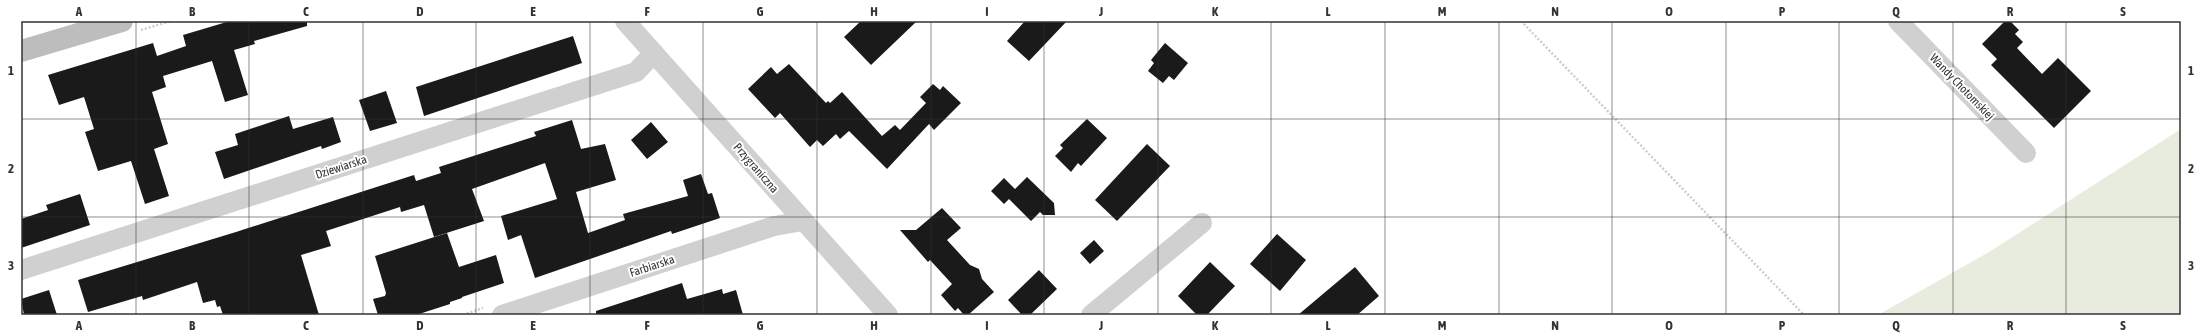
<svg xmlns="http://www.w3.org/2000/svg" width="2202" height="336" viewBox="0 0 2202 336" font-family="'Asap Condensed',sans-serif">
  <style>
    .green { fill: #e8ecde }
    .building { fill: #1a1a1a }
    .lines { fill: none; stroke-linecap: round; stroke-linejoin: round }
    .path { stroke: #cdcdcd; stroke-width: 2.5; stroke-dasharray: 2 2; stroke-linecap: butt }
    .street { stroke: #d0d0d0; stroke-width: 20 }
    .secondary { stroke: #bdbdbd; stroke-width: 22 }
    .grid { fill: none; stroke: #333; stroke-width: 1; stroke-opacity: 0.55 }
    .labels { text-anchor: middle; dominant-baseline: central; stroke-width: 4; stroke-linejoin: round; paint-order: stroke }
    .street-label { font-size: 12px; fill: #333; stroke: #fff }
    .neatline { fill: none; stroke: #333; stroke-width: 1.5 }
    .grid-label { font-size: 13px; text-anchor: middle; font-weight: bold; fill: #333 }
  </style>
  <rect width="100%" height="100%" fill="#fff"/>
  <path class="green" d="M2181,129V315H1878L1989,252Z"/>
  <g class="building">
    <path d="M230,21H307V26L254,41L255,44L234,50L248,95L225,102L212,61L163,76L166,87L152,92L168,144L154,149L169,196L145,204L131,161L98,171L85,132L94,129L84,97L59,105L48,75L153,43L157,56L186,46L183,35Z"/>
    <path d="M861,21H917L871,65L844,37Z"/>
    <path d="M1025,21H1067L1029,61L1007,41Z"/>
    <path d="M2005,21H2010L2019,30L2015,34L2023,42L2017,48L2042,74L2058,58L2091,91L2054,128L1991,65L1997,59L1982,44Z"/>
    <path d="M573,36L582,63L424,116L416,87Z"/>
    <path d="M1165,43L1188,63L1174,80L1169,76L1163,83L1148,71L1154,63L1151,60Z"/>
    <path d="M789,64L826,103L828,101L830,103L842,92L882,136L895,125L900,130L926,103L920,97L933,84L940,90L943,86L961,103L934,130L929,124L887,169L849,131L840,139L836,134L823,146L817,140L810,147L780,113L775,118L748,89L771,67L777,74Z"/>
    <path d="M386,91L397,123L370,131L359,100Z"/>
    <path d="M289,116L293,129L333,117L341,142L322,149L321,146L224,179L215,152L238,145L235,134Z"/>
    <path d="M1087,119L1107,138L1081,166L1078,163L1071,172L1055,156L1063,148L1060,145Z"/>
    <path d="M572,120L581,149L605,144L616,180L576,192L588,233L625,220L623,214L688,196L683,180L701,174L708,194L712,193L720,218L672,234L671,231L535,278L521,235L508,240L501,216L557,199L545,163L472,189L484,221L434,237L424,205L401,212L400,207L326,231L331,246L301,255L319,315H223L220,306L217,307L215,300L203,303L197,282L143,300L142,296L88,312L78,280L236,232L414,175L416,181L441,173L439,167L536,136L534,132Z"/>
    <path d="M651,122L668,142L647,159L631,140Z"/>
    <path d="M1147,144L1170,166L1117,221L1095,200Z"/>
    <path d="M1027,177L1054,203L1055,215H1043L1040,212L1031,221L1009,199L1004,204L991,191L1004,178L1015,189Z"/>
    <path d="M80,194L90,225L21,248V219L48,210L46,205Z"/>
    <path d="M942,208L961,228L947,240L970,265L979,269L982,279L994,292L968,315H964L958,308L955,311L941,295L952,284L930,260L928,262L900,230H916Z"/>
    <path d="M447,233L459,267L496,255L504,283L462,297V298L450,302V304L416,315H378L373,299L385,296L386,293L375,256Z"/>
    <path d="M1277,234L1306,260L1280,291L1250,264Z"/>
    <path d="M1094,240L1104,251L1090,264L1080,253Z"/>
    <path d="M1210,262L1235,286L1207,315H1197L1178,296Z"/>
    <path d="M1355,267L1379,296L1357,315H1298Z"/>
    <path d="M1039,270L1057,289L1030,315H1022L1008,300Z"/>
    <path d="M682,283L687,299L722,289L723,294L736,290L743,315H596V311Z"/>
    <path d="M49,290L57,315H24L21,299Z"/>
  </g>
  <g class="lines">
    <g class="path">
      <path d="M1521,21L1804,315"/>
      <path d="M141,30L171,21"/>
      <path d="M463,315L483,308"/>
    </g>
    <g class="street">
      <path d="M625,21L888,315"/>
      <path d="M1898,21L2026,153"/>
      <path d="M21,270L636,72L654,53"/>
      <path d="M502,315L774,226L803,221"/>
      <path d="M1091,315L1202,223"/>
    </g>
    <path class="secondary" d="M21,51L122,21"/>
  </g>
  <path class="grid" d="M136,21V315M249,21V315M363,21V315M476,21V315M590,21V315M703,21V315M817,21V315M931,21V315M1044,21V315M1158,21V315M1271,21V315M1385,21V315M1499,21V315M1612,21V315M1726,21V315M1839,21V315M1953,21V315M2066,21V315M21,119H2181M21,217H2181"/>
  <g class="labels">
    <g class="street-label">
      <text transform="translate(1962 87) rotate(46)">Wandy Chotomskiej</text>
      <text transform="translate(341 167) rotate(-18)">Dziewiarska</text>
      <text transform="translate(756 168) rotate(49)">Przygraniczna</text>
      <text transform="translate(652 266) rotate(-18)">Farbiarska</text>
    </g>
  </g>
  <rect width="2202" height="336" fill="none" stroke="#ffffff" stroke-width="44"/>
  <rect x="22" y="22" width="2158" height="292" class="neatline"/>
  <g class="grid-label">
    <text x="79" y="16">A</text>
    <text x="192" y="16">B</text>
    <text x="306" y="16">C</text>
    <text x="420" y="16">D</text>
    <text x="533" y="16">E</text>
    <text x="647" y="16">F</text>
    <text x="760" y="16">G</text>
    <text x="874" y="16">H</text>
    <text x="987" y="16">I</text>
    <text x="1101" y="16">J</text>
    <text x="1215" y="16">K</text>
    <text x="1328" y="16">L</text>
    <text x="1442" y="16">M</text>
    <text x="1555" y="16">N</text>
    <text x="1669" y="16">O</text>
    <text x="1782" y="16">P</text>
    <text x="1896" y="16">Q</text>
    <text x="2010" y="16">R</text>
    <text x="2123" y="16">S</text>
    <text x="11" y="75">1</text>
    <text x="2191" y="75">1</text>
    <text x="11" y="173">2</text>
    <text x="2191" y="173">2</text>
    <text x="11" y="270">3</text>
    <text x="2191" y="270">3</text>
    <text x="79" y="330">A</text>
    <text x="192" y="330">B</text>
    <text x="306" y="330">C</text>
    <text x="420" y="330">D</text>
    <text x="533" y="330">E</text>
    <text x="647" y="330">F</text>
    <text x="760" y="330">G</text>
    <text x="874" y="330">H</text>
    <text x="987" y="330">I</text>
    <text x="1101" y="330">J</text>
    <text x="1215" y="330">K</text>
    <text x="1328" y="330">L</text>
    <text x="1442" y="330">M</text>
    <text x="1555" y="330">N</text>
    <text x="1669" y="330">O</text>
    <text x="1782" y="330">P</text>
    <text x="1896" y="330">Q</text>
    <text x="2010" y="330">R</text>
    <text x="2123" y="330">S</text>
  </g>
</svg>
